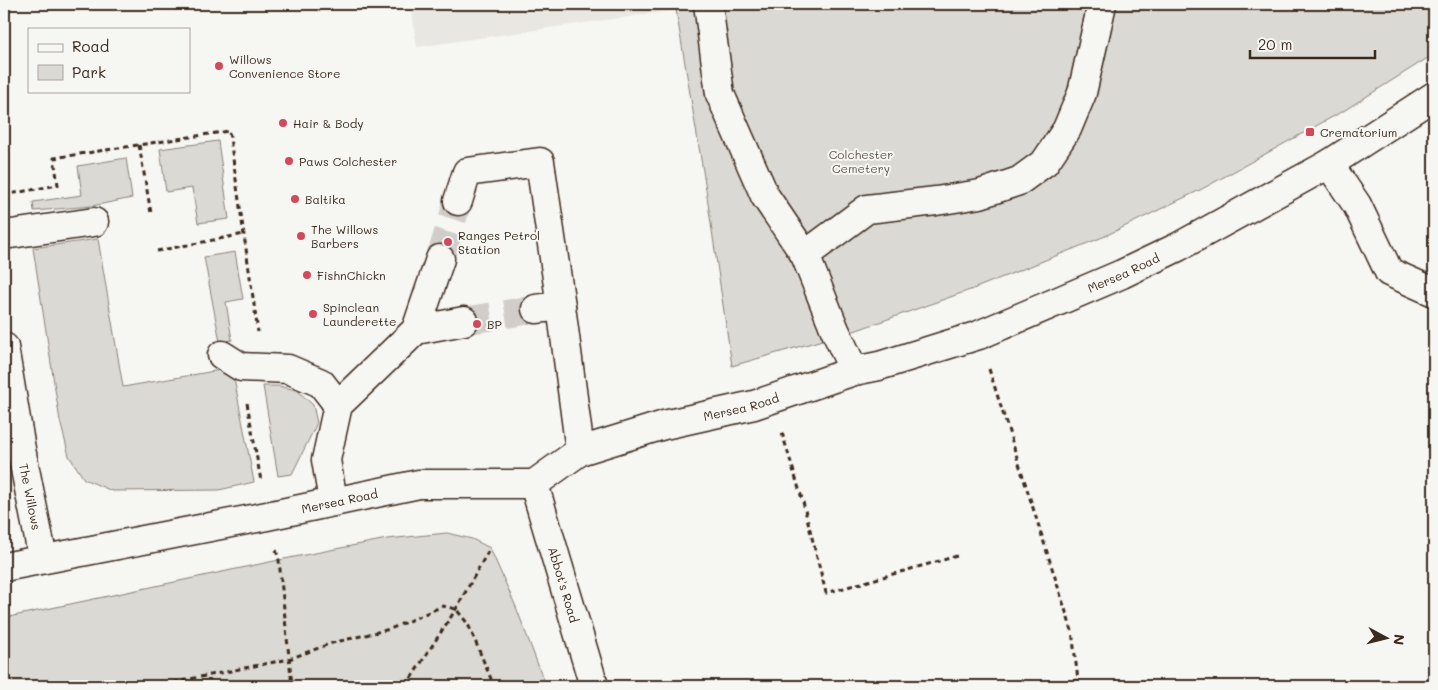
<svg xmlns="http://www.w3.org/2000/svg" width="1438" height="690" viewBox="0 0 1438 690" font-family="Mali,sans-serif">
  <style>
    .built { fill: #e8e7e2 }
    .green { fill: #dad9d3; stroke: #8a8278 }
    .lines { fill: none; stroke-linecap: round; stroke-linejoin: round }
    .minor-tunnel { stroke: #d1cdc8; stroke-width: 28; stroke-dasharray: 28 14; stroke-linecap: butt }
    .minor-casing { stroke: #3b2a1e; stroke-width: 31 }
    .major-casing { stroke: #3b2a1e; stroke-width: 31 }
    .path { stroke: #3b2a1e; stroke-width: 3; stroke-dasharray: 5 4; stroke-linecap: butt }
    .minor { stroke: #f6f6f2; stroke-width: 28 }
    .major { stroke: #f6f6f2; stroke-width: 28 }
    .poi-dot { fill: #d1495b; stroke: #f6f6f2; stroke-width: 2 }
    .labels { text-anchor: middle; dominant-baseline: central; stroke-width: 4; stroke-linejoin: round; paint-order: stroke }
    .poi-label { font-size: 12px; fill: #3b2a1e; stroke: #f6f6f2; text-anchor: start }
    .park-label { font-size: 12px; fill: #63564b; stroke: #f6f6f2 }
    .street-label { font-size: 12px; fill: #3b2a1e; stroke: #f6f6f2 }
  </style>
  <rect width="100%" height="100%" fill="#f6f6f2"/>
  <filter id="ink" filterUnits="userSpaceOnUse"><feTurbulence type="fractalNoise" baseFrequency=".02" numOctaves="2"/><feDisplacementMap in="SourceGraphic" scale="10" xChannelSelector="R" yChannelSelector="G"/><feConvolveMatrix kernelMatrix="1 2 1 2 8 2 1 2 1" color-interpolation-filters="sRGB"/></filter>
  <g filter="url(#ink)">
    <path class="built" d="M411,4H675L676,10L417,47Z"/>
    <g class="green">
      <path d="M675,4H1434V54L1345,110L1202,189L1103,237L973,289L857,330L732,366L705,183Z"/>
      <path d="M218,141L229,219L198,223L192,188L166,192L160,149Z"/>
      <path d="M126,158L132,198L92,206L34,211L33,202L82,195L78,166Z"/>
      <path d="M98,239L123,387L232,368L254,482L219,490L112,491L84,479L69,456L60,421L33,248Z"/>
      <path d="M235,252L243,299L226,302L232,340L220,342L204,257Z"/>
      <path d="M263,386H278L297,390L313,405L317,423L292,474L278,476Z"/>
      <path d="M447,533L472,539L490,548L516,607L546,686H4V618L279,560L387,539Z"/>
    </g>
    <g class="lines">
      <g class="minor-tunnel">
        <path d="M440,259L458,201"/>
        <path d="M464,321L536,309"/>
      </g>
      <defs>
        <g id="minor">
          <path d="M708,4L720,94L765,196L805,255L835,330L854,371"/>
          <path d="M1329,164L1357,205L1389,272L1434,292"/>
          <path d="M458,201L467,172L540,162L561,306"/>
          <path d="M4,235L94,222"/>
          <path d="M805,255L867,209L936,201L980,194L1019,181L1045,162L1067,129L1082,93L1102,4"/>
          <path d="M536,309L561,306L580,451"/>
          <path d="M416,330L440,259"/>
          <path id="s1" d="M4,347L21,449L43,559"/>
          <path d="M222,355L241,367L288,369L321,383L338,405"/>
          <path id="s2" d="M534,484L594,686"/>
          <path d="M333,501L326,460L338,405L416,330L464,321"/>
        </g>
        <g id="major">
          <path id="s3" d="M4,567L267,516L419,484H534L580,451L664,425L754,405L854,371L879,366L979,335L1122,274L1178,247L1329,164L1434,96"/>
        </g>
      </defs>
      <use href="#minor" class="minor-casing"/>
      <use href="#major" class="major-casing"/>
      <g class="path">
        <path d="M139,145L151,213"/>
        <path d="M4,195L58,185L54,158L229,131L258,332"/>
        <path d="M157,251L244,234"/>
        <path d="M989,369L1072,631L1078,680L1061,686"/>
        <path d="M247,403L261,481"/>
        <path d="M782,433L803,502L826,593L957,556"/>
        <path d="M276,550L279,560L292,686"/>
        <path d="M156,686L289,659L332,643L390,629L443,606L456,609L468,624L494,686"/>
        <path d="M406,686L456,609L490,548"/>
      </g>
      <use href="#minor" class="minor"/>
      <use href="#major" class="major"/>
    </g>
  </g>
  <g class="poi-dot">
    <circle cx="219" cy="66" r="5"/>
    <circle cx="283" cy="123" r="5"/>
    <rect x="1305" y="127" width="10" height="10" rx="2.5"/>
    <circle cx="289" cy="161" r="5"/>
    <circle cx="295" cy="199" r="5"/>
    <circle cx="301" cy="236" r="5"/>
    <circle cx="448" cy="242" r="5"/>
    <circle cx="307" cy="275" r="5"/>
    <circle cx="313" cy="314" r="5"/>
    <circle cx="477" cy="324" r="5"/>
  </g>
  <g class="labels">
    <g class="poi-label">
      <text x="229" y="59">Willows<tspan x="229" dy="14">Convenience Store</tspan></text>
      <text x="293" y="123">Hair &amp; Body</text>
      <text x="1320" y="132">Crematorium</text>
      <text x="299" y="161">Paws Colchester</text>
      <text x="305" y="199">Baltika</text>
      <text x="311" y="229">The Willows<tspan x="311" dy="14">Barbers</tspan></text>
      <text x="458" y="235">Ranges Petrol<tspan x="458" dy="14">Station</tspan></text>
      <text x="317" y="275">FishnChickn</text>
      <text x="323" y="307">Spinclean<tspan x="323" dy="14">Launderette</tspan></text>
      <text x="487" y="324">BP</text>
    </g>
    <g class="park-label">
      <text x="861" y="154">Colchester<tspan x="861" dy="14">Cemetery</tspan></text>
    </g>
    <g class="street-label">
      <text stroke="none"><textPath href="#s3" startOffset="1168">Mersea Road</textPath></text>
      <text stroke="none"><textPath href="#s3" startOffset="762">Mersea Road</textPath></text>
      <text stroke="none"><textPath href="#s1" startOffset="152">The Willows</textPath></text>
      <text stroke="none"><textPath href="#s3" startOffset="342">Mersea Road</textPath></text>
      <text stroke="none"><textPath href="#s2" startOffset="105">Abbot's Road</textPath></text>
    </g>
  </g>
  <rect width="1438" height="690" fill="none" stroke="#f6f6f2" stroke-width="20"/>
  <rect x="10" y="10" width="1418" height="670" fill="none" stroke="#3b2a1e" stroke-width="2" filter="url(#ink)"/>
  <rect x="28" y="28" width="162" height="65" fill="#f6f6f2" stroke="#aba49d"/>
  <rect x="38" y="44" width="25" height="8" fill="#f6f6f2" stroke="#aba49d"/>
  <text x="72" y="52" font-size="15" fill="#3b2a1e">Road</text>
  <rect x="38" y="65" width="25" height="15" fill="#dad9d3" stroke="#aba49d"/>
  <text x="72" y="78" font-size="15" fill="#3b2a1e">Park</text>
  <g transform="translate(1386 638) rotate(97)" stroke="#f6f6f2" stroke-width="4" paint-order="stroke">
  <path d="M0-4L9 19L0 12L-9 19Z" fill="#3b2a1e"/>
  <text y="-8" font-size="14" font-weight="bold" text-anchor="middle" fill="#3b2a1e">N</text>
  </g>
  <path d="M1250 50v8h125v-8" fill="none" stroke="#3b2a1e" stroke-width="2.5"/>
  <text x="1258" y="50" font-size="15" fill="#3b2a1e" stroke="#f6f6f2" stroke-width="4" paint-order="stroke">20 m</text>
</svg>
